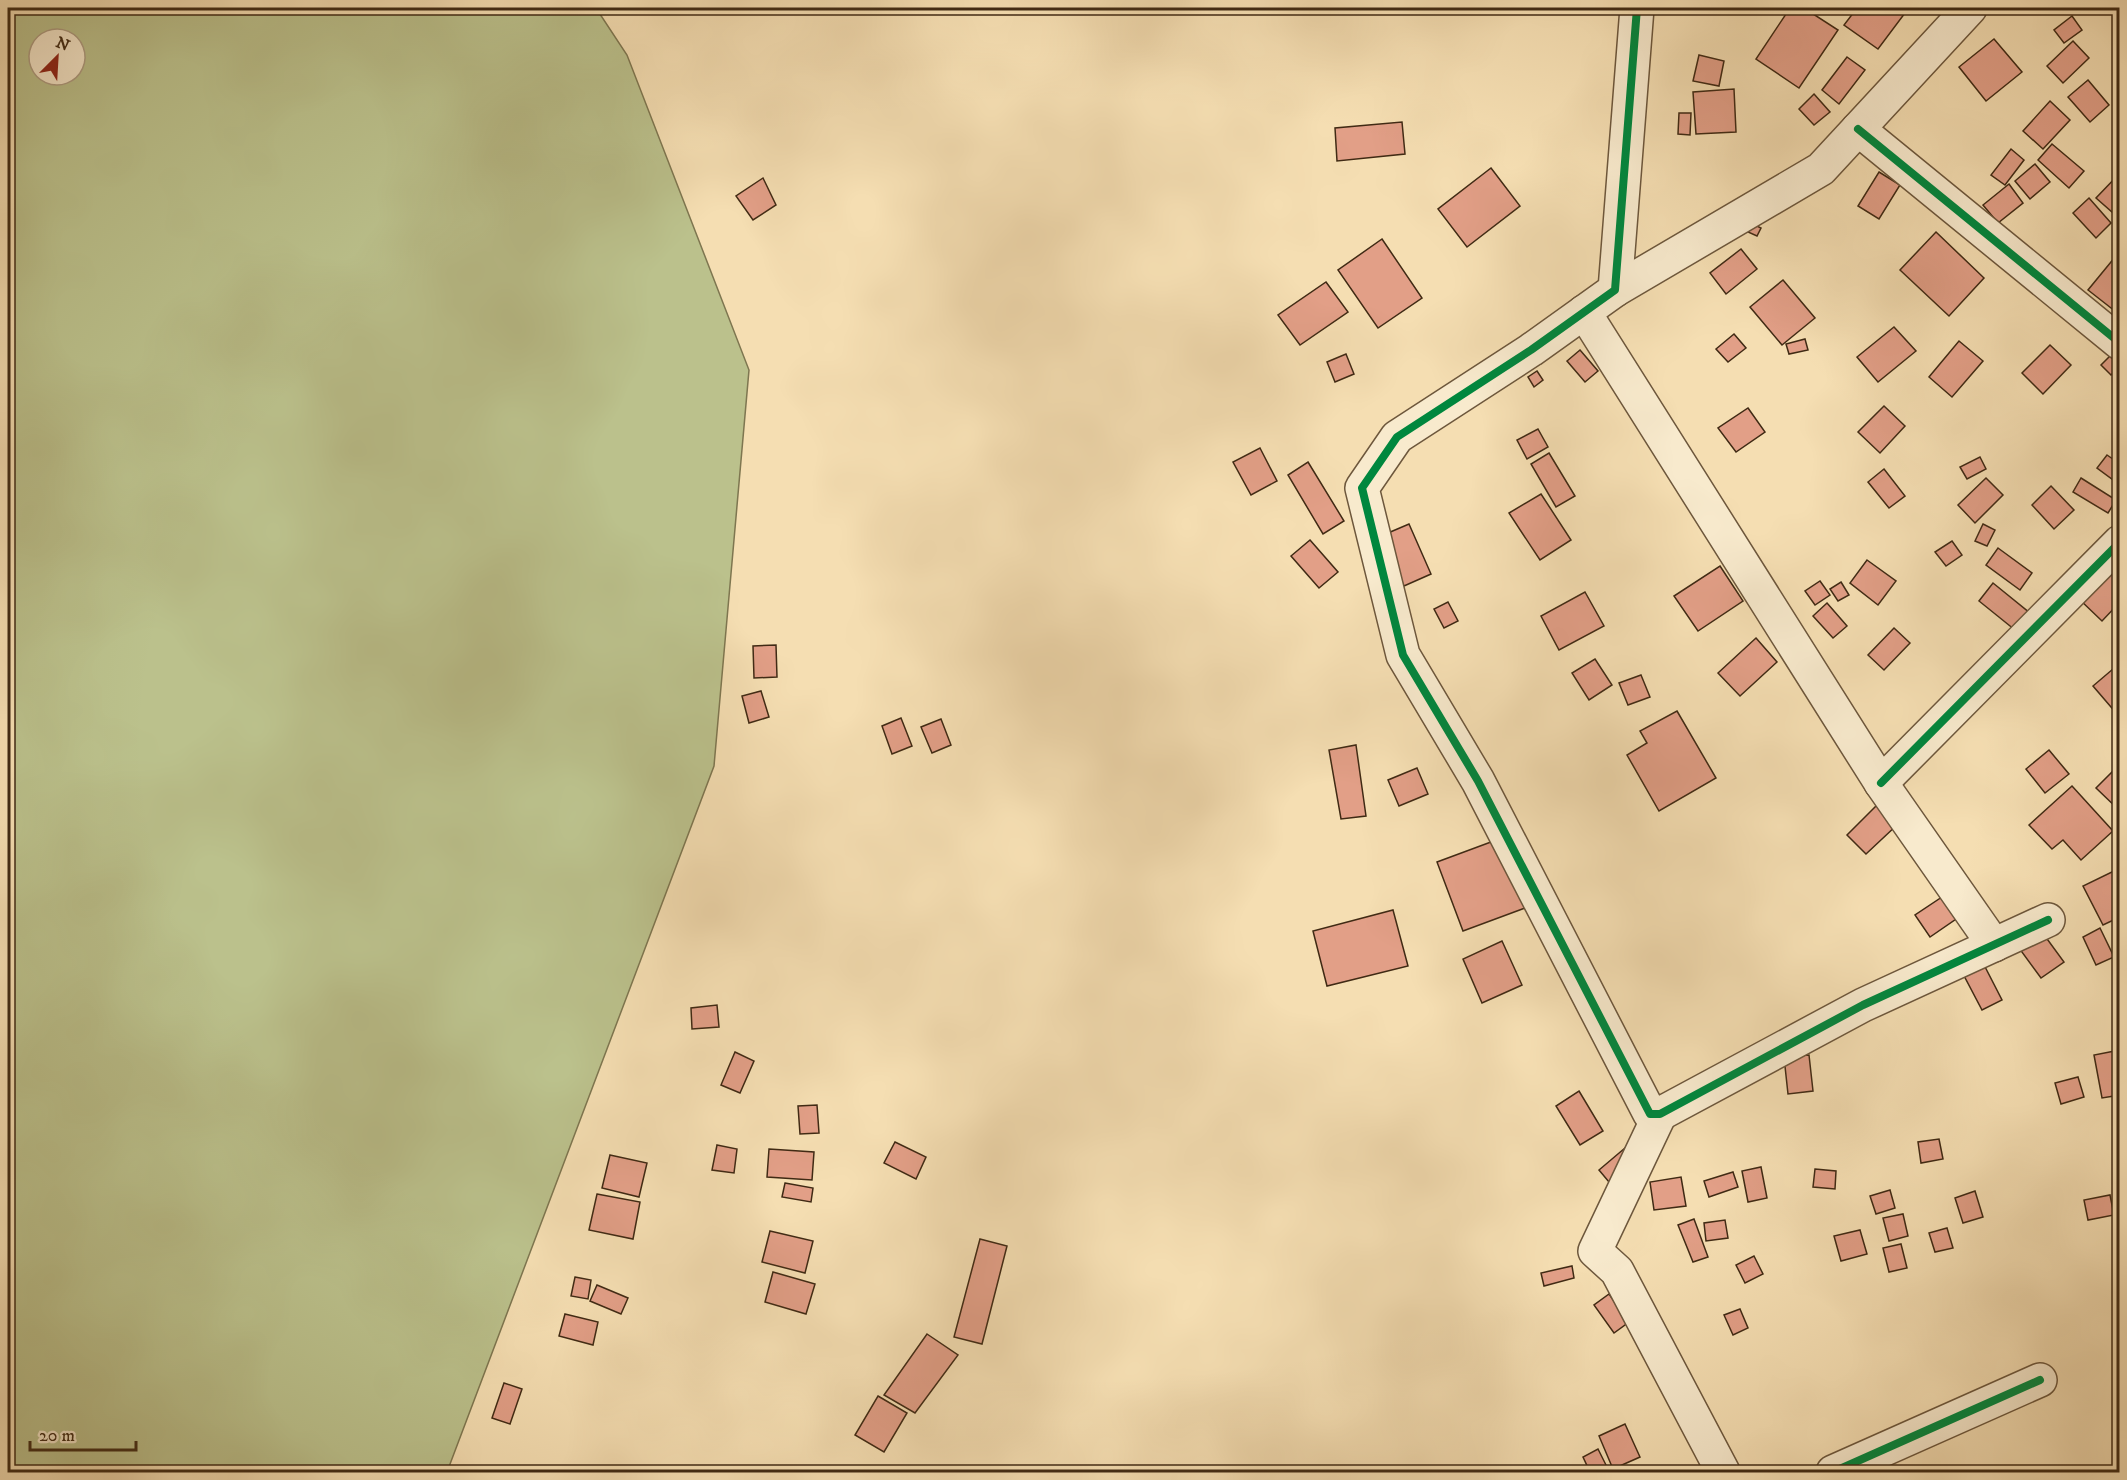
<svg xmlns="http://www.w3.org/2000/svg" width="2127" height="1480" viewBox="0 0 2127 1480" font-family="'IM FELL DW Pica',serif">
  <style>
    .green { fill: #bbc18c; stroke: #7e7650; stroke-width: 1.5; fill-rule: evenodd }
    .building { fill: #e29f87; stroke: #402a14; stroke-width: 1.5 }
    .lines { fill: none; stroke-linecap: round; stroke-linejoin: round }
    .street-casing { stroke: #6d573c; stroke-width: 36 }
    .street { stroke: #f8eacd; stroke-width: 33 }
    .cycleway-casing { stroke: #f8eacd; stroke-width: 11 }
    .cycleway { stroke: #00873e; stroke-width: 8 }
  </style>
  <rect width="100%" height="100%" fill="#f5deb2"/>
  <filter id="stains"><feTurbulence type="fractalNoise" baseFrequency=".00333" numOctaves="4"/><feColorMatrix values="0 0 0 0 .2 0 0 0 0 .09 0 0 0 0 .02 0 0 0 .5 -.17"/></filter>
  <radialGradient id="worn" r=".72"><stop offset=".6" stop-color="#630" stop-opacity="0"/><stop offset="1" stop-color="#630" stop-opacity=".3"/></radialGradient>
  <path class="green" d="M8,8H596L627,55L749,370L714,766L447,1472H8ZM39,39H75V75H39Z"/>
  <g class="building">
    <path d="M1523,8H1567V13L1523,12Z"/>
    <path d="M1790,8H1804L1838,30L1799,88L1756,59Z"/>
    <path d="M1857,8H1906L1908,9L1878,49L1844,25Z"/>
    <path d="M2072,16L2082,30L2064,43L2054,30Z"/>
    <path d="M1994,39L2022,72L1986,101L1959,67Z"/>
    <path d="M2073,41L2089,58L2063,83L2047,66Z"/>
    <path d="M1699,55L1724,61L1719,86L1693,81Z"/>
    <path d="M1847,57L1865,70L1839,104L1822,90Z"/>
    <path d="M2088,80L2109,105L2090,122L2068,97Z"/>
    <path d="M1734,89L1736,132L1696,134L1693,92Z"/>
    <path d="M1814,94L1830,112L1814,125L1799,109Z"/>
    <path d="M2050,101L2070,120L2043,149L2023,131Z"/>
    <path d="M1679,113H1691L1690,135L1678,134Z"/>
    <path d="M1402,122L1405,154L1337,161L1335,128Z"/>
    <path d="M2052,144L2084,171L2069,188L2038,160Z"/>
    <path d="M2011,149L2024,160L2005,185L1991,175Z"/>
    <path d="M2035,164L2050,182L2030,199L2015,181Z"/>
    <path d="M1491,168L1520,206L1467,247L1438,209Z"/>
    <path d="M1879,172L1900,185L1879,219L1858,206Z"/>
    <path d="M2119,174H2120V219L2096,198Z"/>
    <path d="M763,178L776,205L753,220L736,196Z"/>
    <path d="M2009,184L2023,203L1998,223L1983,205Z"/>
    <path d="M2089,198L2111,223L2096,238L2073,213Z"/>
    <path d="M1753,224L1761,228L1757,236L1748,232Z"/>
    <path d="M1936,232L1984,278L1949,316L1900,270Z"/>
    <path d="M1382,239L1422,298L1378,328L1338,270Z"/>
    <path d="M1741,249L1757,269L1726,294L1710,273Z"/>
    <path d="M2120,251V315L2088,290Z"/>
    <path d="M1783,280L1815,318L1782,345L1750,307Z"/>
    <path d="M1326,282L1348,312L1300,345L1278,315Z"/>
    <path d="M1894,327L1916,351L1878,382L1857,357Z"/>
    <path d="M1734,334L1746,348L1728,362L1716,349Z"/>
    <path d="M1805,339L1808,350L1789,354L1786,344Z"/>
    <path d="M1959,341L1983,361L1952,397L1929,377Z"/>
    <path d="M2050,345L2071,365L2043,394L2022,373Z"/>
    <path d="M2120,346V366L2111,375L2101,365Z"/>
    <path d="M1580,350L1598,371L1585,382L1567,361Z"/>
    <path d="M1346,354L1354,374L1335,382L1327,362Z"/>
    <path d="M1537,371L1543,380L1534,387L1528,377Z"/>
    <path d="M1884,406L1905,426L1880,453L1858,432Z"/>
    <path d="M1748,408L1765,432L1736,452L1718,428Z"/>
    <path d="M1538,429L1548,447L1527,459L1517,440Z"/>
    <path d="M1260,448L1277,481L1251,495L1233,462Z"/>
    <path d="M1549,453L1575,496L1556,507L1531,464Z"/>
    <path d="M2107,455L2120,464V485L2097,468Z"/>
    <path d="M1980,457L1986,469L1967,479L1960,467Z"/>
    <path d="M1308,462L1344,521L1323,534L1288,475Z"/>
    <path d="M1884,469L1905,496L1889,508L1868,482Z"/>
    <path d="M1986,478L2003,495L1975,523L1958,505Z"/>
    <path d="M2081,478L2116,500L2108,513L2073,492Z"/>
    <path d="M2051,486L2074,510L2054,529L2032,505Z"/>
    <path d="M1541,494L1571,540L1540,560L1509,513Z"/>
    <path d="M1409,524L1431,574L1404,586L1381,536Z"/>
    <path d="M1983,524L1995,530L1987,546L1975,541Z"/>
    <path d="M1310,540L1338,572L1319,588L1291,556Z"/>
    <path d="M1952,541L1962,555L1946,566L1935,552Z"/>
    <path d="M1998,548L2032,573L2020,590L1986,565Z"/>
    <path d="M1867,560L1896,581L1878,605L1850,583Z"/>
    <path d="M2109,565L2120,575V602L2102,621L2078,598Z"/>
    <path d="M1720,566L1743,601L1698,631L1674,596Z"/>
    <path d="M1820,581L1830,595L1815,605L1805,591Z"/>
    <path d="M1841,582L1849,595L1838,601L1830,589Z"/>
    <path d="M1993,583L2035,617L2020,634L1979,601Z"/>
    <path d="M1585,592L1604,626L1559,650L1541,616Z"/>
    <path d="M1448,602L1458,621L1444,628L1434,609Z"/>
    <path d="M1827,603L1847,626L1833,638L1813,616Z"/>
    <path d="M1894,628L1910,643L1884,670L1868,655Z"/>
    <path d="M1756,638L1777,662L1740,696L1718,673Z"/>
    <path d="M776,645L777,677L754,678L753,646Z"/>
    <path d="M1595,659L1612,685L1589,700L1572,673Z"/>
    <path d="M2120,663V712L2117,714L2093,686Z"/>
    <path d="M1641,675L1650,697L1628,705L1619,683Z"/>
    <path d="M761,691L769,717L749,723L742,696Z"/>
    <path d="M1677,711L1716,778L1659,811L1627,755L1647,743L1640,731Z"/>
    <path d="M901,718L912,746L892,754L882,726Z"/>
    <path d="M941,719L951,745L932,753L921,727Z"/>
    <path d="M1356,745L1366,816L1341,819L1329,750Z"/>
    <path d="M2049,750L2069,774L2045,793L2026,769Z"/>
    <path d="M2117,767L2120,769V811L2096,788Z"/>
    <path d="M1417,768L1428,794L1399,806L1388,780Z"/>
    <path d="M2072,786L2113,831L2081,860L2063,840L2052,849L2029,825Z"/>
    <path d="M1878,804L1898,824L1866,854L1847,835Z"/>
    <path d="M1499,839L1525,908L1463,931L1437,862Z"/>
    <path d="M2116,870L2120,876V917L2103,925L2083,886Z"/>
    <path d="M1945,895L1959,917L1930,937L1915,915Z"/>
    <path d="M1393,910L1408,966L1327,986L1313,931Z"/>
    <path d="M2100,928L2114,957L2096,965L2083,937Z"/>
    <path d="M2042,932L2064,962L2041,978L2019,948Z"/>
    <path d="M1502,941L1522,985L1482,1003L1463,959Z"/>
    <path d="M1981,959L2002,1000L1982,1010L1961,970Z"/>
    <path d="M717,1005L719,1027L692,1029L691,1008Z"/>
    <path d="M2120,1050V1095L2102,1098L2094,1055Z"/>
    <path d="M735,1052L754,1061L740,1093L721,1085Z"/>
    <path d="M1809,1055L1813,1091L1788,1094L1784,1057Z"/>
    <path d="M2078,1077L2084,1097L2061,1104L2055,1083Z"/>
    <path d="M1579,1091L1603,1131L1580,1145L1556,1106Z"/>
    <path d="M817,1105L819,1133L800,1134L798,1106Z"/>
    <path d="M1939,1139L1943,1159L1921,1163L1918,1142Z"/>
    <path d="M895,1142L926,1157L916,1179L884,1163Z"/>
    <path d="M717,1145L737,1149L734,1173L712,1170Z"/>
    <path d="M1625,1148L1635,1160L1609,1182L1599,1170Z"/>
    <path d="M769,1149L814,1152L812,1180L767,1177Z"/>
    <path d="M610,1155L647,1163L639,1197L602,1188Z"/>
    <path d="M1761,1167L1767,1198L1748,1202L1742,1171Z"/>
    <path d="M1815,1169L1836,1171L1835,1189L1813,1187Z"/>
    <path d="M1733,1172L1738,1187L1709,1197L1704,1181Z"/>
    <path d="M1681,1177L1686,1206L1654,1210L1650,1182Z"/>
    <path d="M785,1183L813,1188L811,1202L782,1197Z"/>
    <path d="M1890,1190L1895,1208L1876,1214L1870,1196Z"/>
    <path d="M1975,1191L1983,1217L1963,1223L1955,1198Z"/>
    <path d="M597,1194L640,1202L633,1239L589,1230Z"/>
    <path d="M2110,1195L2114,1215L2088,1220L2084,1200Z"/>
    <path d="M1903,1214L1908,1236L1889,1241L1883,1218Z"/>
    <path d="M1694,1219L1708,1257L1693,1262L1678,1225Z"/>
    <path d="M1725,1220L1728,1238L1706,1241L1704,1223Z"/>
    <path d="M1947,1228L1953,1248L1935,1252L1929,1233Z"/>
    <path d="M1860,1230L1867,1254L1841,1261L1834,1236Z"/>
    <path d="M770,1231L813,1241L805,1273L762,1262Z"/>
    <path d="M980,1239L1007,1246L982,1344L954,1337Z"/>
    <path d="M1901,1244L1907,1268L1889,1272L1883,1248Z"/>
    <path d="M1754,1256L1763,1274L1745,1283L1736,1265Z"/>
    <path d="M1572,1266L1574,1278L1544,1286L1541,1273Z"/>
    <path d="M773,1272L815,1284L806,1314L765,1302Z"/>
    <path d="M575,1277L591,1280L588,1299L571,1296Z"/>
    <path d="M597,1285L628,1298L621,1314L590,1301Z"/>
    <path d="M1609,1294L1629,1322L1614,1333L1594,1305Z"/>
    <path d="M1740,1309L1748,1328L1733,1335L1724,1315Z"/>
    <path d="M565,1314L598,1322L593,1345L559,1336Z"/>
    <path d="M927,1334L958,1355L915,1413L884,1395Z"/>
    <path d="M504,1383L522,1389L510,1424L492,1418Z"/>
    <path d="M878,1396L907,1413L884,1452L855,1435Z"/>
    <path d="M1625,1424L1640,1457L1613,1469L1599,1436Z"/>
    <path d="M1598,1449L1608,1469L1601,1472H1590L1583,1457Z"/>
  </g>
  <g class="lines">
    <defs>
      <g id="street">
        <path d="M1637,8L1615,290L1531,350L1397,437L1362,488L1403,655L1478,781L1650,1114H1660L1863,1005L2048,920"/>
        <path d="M1858,129L2120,343"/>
        <path d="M1615,290L1821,169L1970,8"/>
        <path d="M1584,312L1881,783L1994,945"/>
        <path d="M1881,783L2120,542"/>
        <path d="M1660,1114L1595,1251L1617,1271L1723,1472"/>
        <path d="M1833,1472L2040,1380"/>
      </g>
    </defs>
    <use href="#street" class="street-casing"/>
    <use href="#street" class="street"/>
    <defs>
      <g id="cycleway">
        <path d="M1637,8L1615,290L1531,350L1397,437L1362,488L1403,655L1478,781L1650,1114H1660L1863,1005L2048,920"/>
        <path d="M1858,129L2120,343"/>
        <path d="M1881,783L2120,542"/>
        <path d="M1833,1472L2040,1380"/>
      </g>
    </defs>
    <use href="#cycleway" class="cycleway-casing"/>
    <use href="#cycleway" class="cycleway"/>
  </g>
  <rect width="2127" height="1480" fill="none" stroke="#f5deb2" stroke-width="30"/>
  <rect x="9" y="9" width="2109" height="1462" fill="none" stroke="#402a14" stroke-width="3"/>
  <rect x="15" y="15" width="2097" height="1450" fill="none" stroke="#402a14" stroke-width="1.5"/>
  <g transform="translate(57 57) rotate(24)"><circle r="28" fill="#f8eacd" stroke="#ae9d83" stroke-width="1.5"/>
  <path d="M0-4.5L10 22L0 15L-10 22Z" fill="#8f2418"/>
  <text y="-9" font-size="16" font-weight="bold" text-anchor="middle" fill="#402a14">N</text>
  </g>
  <path d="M30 1441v9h106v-9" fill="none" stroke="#402a14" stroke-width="3"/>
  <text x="39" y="1441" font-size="18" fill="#402a14" stroke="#f8eacd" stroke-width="4.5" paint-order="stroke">20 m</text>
  <rect width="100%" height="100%" filter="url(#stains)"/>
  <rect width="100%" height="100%" fill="url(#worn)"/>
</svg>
